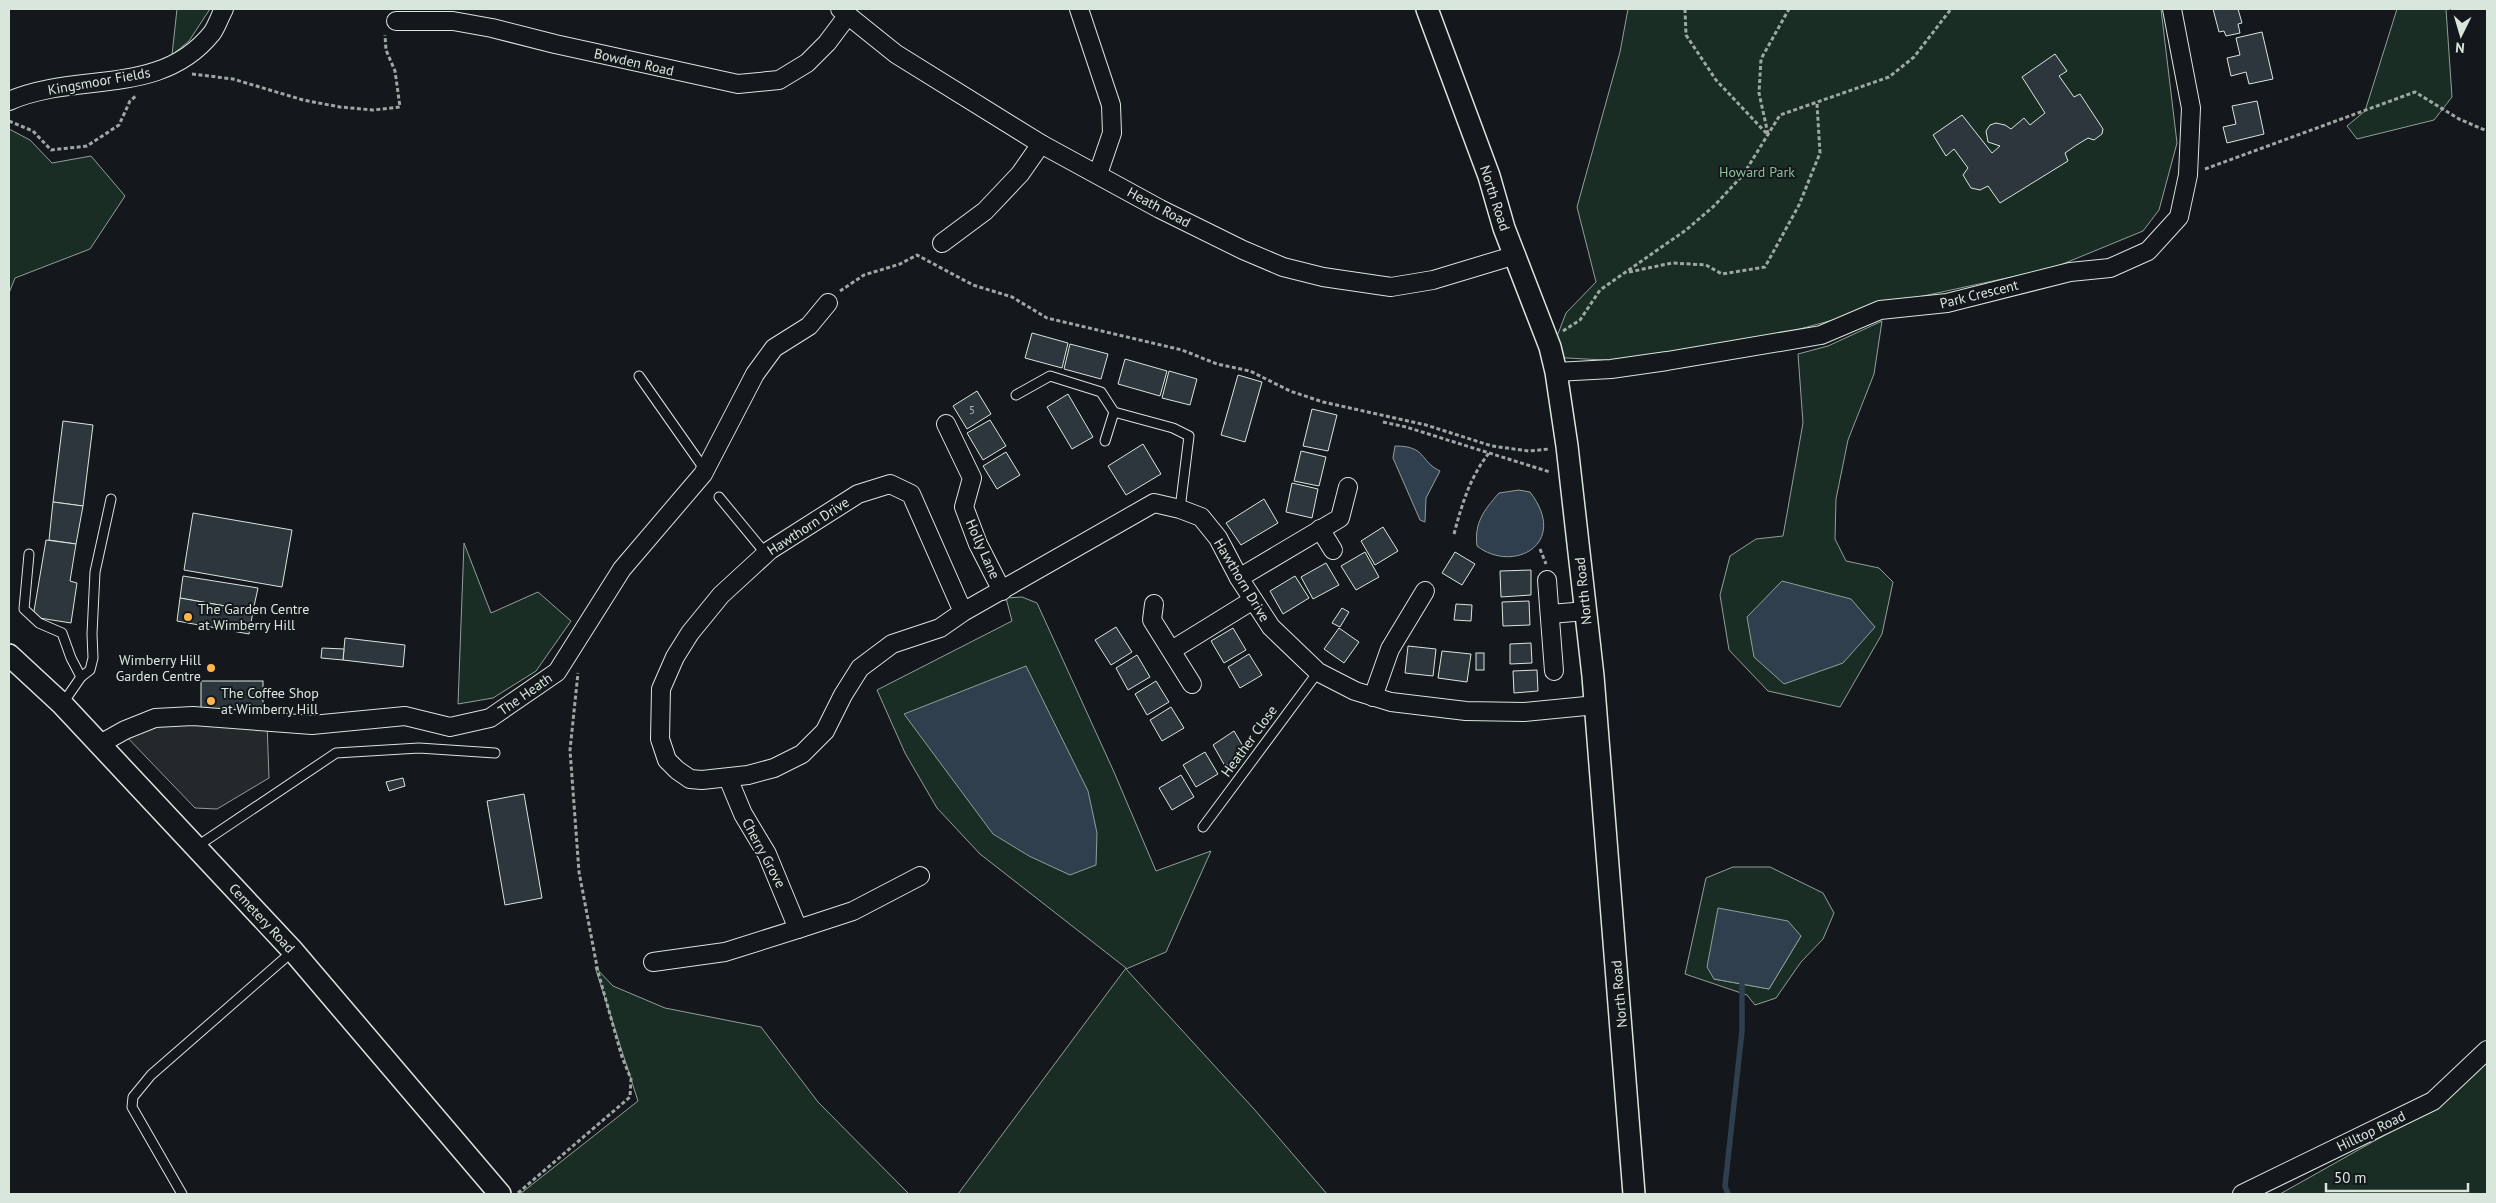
<svg xmlns="http://www.w3.org/2000/svg" width="2496" height="1203" viewBox="0 0 2496 1203" font-family="'PT Sans',sans-serif">
  <style>
    .green { fill: #1a2d24; stroke: #939e99; fill-rule: evenodd }
    .parking { fill: #24282b; stroke: #939e99 }
    .water { fill: #2f3f4d; stroke: #939e99 }
    .lines { fill: none; stroke-linecap: round; stroke-linejoin: round }
    .stream { stroke: #2f3f4d; stroke-width: 5.5 }
    .building { fill: #2c363c; stroke: #d8e6dc }
    .service-casing { stroke: #d8e6dc; stroke-width: 11 }
    .minor-casing { stroke: #d8e6dc; stroke-width: 20 }
    .tertiary-casing { stroke: #d8e6dc; stroke-width: 24 }
    .path { stroke: #9da8a2; stroke-width: 3; stroke-dasharray: 4 2.5; stroke-linecap: butt }
    .service { stroke: #14181c; stroke-width: 9 }
    .minor { stroke: #14181c; stroke-width: 18 }
    .tertiary { stroke: #14181c; stroke-width: 21 }
    .poi-dot { fill: #ffb74d; stroke: #14181c; stroke-width: 2 }
    .labels { text-anchor: middle; dominant-baseline: central; stroke-width: 4; stroke-linejoin: round; paint-order: stroke }
    .number-label { font-size: 11px; fill: #adbab4 }
    .street-label { font-size: 14px; fill: #d8e6dc; stroke: #14181c }
    .park-label { font-size: 14px; fill: #8ac095; stroke: #14181c }
    .poi-label { font-size: 14px; fill: #d8e6dc; stroke: #14181c; text-anchor: start }
  </style>
  <rect width="100%" height="100%" fill="#14181c"/>
  <g class="green">
    <path d="M177,9H210L189,41L172,55Z"/>
    <path d="M1628,9H2161L2177,143L2159,210L2143,231L2053,268L1914,298L1763,339L1622,361L1549,357L1566,313L1596,282L1577,207L1620,52Z"/>
    <path d="M2397,9H2446L2452,97L2434,120L2357,139L2347,126L2365,111Z"/>
    <path d="M9,129L30,140L52,163L91,156L125,196L90,249L15,278L9,293Z"/>
    <path d="M1882,321L1874,374L1848,440L1836,499L1835,539L1846,561L1879,568L1893,582L1882,634L1840,707L1768,691L1729,650L1720,595L1730,556L1756,539L1783,536L1803,423L1798,354L1828,346Z"/>
    <path d="M464,543L491,613L538,592L571,621L536,671L493,698L458,704Z"/>
    <path d="M1022,597L1037,603L1114,772L1156,871L1211,851L1166,952L1126,969L1254,1109L1327,1194H958L1126,968L980,854L937,808L905,753L877,690L1012,621L1006,598Z"/>
    <path d="M1733,867H1770L1823,893L1834,913L1823,939L1801,962L1776,998L1755,1005L1747,995L1685,974L1706,878ZM1801,936L1769,989L1714,979Z"/>
    <path d="M595,967L613,986L665,1008L761,1027L818,1102L909,1194H520L638,1101Z"/>
    <path d="M2487,1062V1194H2280L2440,1104Z"/>
  </g>
  <path class="parking" d="M155,718L267,723L269,778L217,809L195,808L124,734Z"/>
  <g class="water">
    <path d="M1395,446C1427,446 1419,461 1440,471L1426,498L1425,522L1420,520L1393,458Z"/>
    <path d="M1519,490L1530,492C1570,544 1513,574 1477,546C1474,523 1484,510 1499,493Z"/>
    <path d="M1782,581L1851,599L1875,627L1843,663L1784,684L1754,657L1747,617Z"/>
    <path d="M1026,666L1088,791L1097,833L1096,865L1070,875L1029,856L993,834L904,714Z"/>
    <path d="M1718,908L1788,921L1801,936L1769,989L1714,979L1707,967Z"/>
  </g>
  <g class="lines">
    <path class="stream" d="M1728,1194L1725,1186L1742,1031V984"/>
  </g>
  <g class="building">
    <path d="M2213,9H2238L2242,23L2238,24L2240,33L2226,36L2224,31L2219,32Z"/>
    <path d="M2262,32L2273,79L2249,84L2246,72L2231,76L2227,58L2240,55L2236,38Z"/>
    <path d="M2055,54L2067,71L2059,76L2074,97L2080,94L2103,129L2102,134L2094,140L2088,138L2075,146L2065,153L2068,161L2000,203L1988,186L1980,190L1971,188L1963,175L1968,168L1954,149L1946,156L1933,135L1962,115L1992,153L2000,146L1988,142L1986,131L1990,125L1996,123L2005,125L2011,129L2024,118L2030,125L2045,113L2022,77Z"/>
    <path d="M2257,101L2264,134L2227,143L2223,127L2236,124L2232,106Z"/>
    <path d="M1032,333L1068,343L1062,368L1025,358Z"/>
    <path d="M1070,344L1108,354L1101,379L1064,369Z"/>
    <path d="M1125,359L1167,371L1160,396L1118,384Z"/>
    <path d="M1169,371L1197,379L1190,405L1162,398Z"/>
    <path d="M1238,375L1262,382L1245,442L1221,435Z"/>
    <path d="M977,391L991,414L967,429L953,406Z"/>
    <path d="M1068,394L1093,437L1072,449L1047,407Z"/>
    <path d="M1312,409L1337,415L1328,451L1303,446Z"/>
    <path d="M990,420L1006,446L983,460L967,433Z"/>
    <path d="M63,421L93,425L83,506L53,502Z"/>
    <path d="M1143,444L1161,474L1126,495L1108,466Z"/>
    <path d="M1301,451L1326,457L1319,486L1294,481Z"/>
    <path d="M1006,452L1020,475L997,489L983,466Z"/>
    <path d="M1292,483L1318,489L1312,518L1286,512Z"/>
    <path d="M1264,499L1278,523L1241,545L1226,523Z"/>
    <path d="M53,502L83,506L76,544L49,540Z"/>
    <path d="M193,513L292,530L282,587L184,570Z"/>
    <path d="M1383,527L1398,551L1375,565L1361,541Z"/>
    <path d="M46,540L76,544L70,581L77,583L71,623L33,617Z"/>
    <path d="M1365,552L1379,577L1356,590L1341,566Z"/>
    <path d="M1455,552L1475,564L1462,585L1442,573Z"/>
    <path d="M1326,563L1339,585L1313,599L1301,577Z"/>
    <path d="M1531,570V595L1501,597L1500,571Z"/>
    <path d="M183,576L258,588L253,611L180,598Z"/>
    <path d="M1295,576L1309,598L1283,614L1270,591Z"/>
    <path d="M180,598L253,611L249,634L177,621Z"/>
    <path d="M1529,601L1530,625L1503,626L1502,602Z"/>
    <path d="M1456,604L1472,605L1471,621L1454,620Z"/>
    <path d="M1342,608L1349,612L1340,627L1332,623Z"/>
    <path d="M1116,627L1132,652L1111,665L1095,640Z"/>
    <path d="M1233,628L1246,650L1224,663L1211,641Z"/>
    <path d="M1339,628L1359,642L1344,663L1324,649Z"/>
    <path d="M345,638L405,645L403,667L343,660Z"/>
    <path d="M1531,643L1532,663L1510,664V644Z"/>
    <path d="M1408,646L1436,649L1433,676L1405,673Z"/>
    <path d="M322,648L344,649L343,660L321,658Z"/>
    <path d="M1442,651L1471,654L1467,682L1438,678Z"/>
    <rect x="1476" y="653" width="8" height="17"/>
    <path d="M1249,654L1262,675L1240,688L1228,667Z"/>
    <path d="M1137,655L1150,677L1128,690L1116,668Z"/>
    <path d="M1537,670L1538,691L1514,693L1513,671Z"/>
    <rect x="201" y="681" width="62" height="35"/>
    <path d="M1156,681L1169,702L1147,715L1135,694Z"/>
    <path d="M1171,707L1184,728L1162,741L1150,720Z"/>
    <path d="M1234,731L1247,753L1225,766L1213,745Z"/>
    <path d="M1205,752L1218,774L1196,787L1183,765Z"/>
    <path d="M1181,775L1194,797L1172,810L1159,788Z"/>
    <path d="M403,778L405,786L389,791L386,782Z"/>
    <path d="M524,794L542,898L505,905L487,801Z"/>
  </g>
  <g class="lines">
    <defs>
      <g id="service">
        <path d="M639,376L705,470"/>
        <path d="M1016,395L1050,376L1101,392L1114,412L1173,428L1189,436L1180,509"/>
        <path d="M1105,441L1114,412"/>
        <path d="M719,497L766,554"/>
        <path d="M29,554L24,609L39,623L62,633L71,658L81,677"/>
        <path d="M63,703L81,677L90,670L93,658L92,634L95,572L111,499"/>
        <path d="M1203,827L1318,672"/>
        <path d="M196,847L336,753L419,748L495,753"/>
        <path d="M182,1194L132,1107L133,1097L151,1075L293,951"/>
      </g>
      <g id="minor">
        <path d="M840,9L896,54L1041,144L1160,209L1243,250L1283,267L1323,277L1391,287L1433,280L1516,255"/>
        <path d="M1079,9L1111,105L1112,133L1098,174"/>
        <path d="M396,21H453L492,28L555,44L738,84L779,80L807,63L827,43L848,15"/>
        <path d="M9,101C77,71 160,98 212,33C217,26 220,16 224,9"/>
        <path d="M942,243L985,211L1020,174L1041,144"/>
        <path d="M1556,372L1611,369L1667,361L1821,335L1880,310L1947,303L2070,272L2110,268L2148,251L2179,217L2188,175L2191,108L2172,9"/>
        <path d="M946,424L972,478L964,507L978,544L1002,591"/>
        <path d="M1320,529L1333,550"/>
        <path d="M1239,578L1340,518L1348,487"/>
        <path d="M1547,580L1554,671"/>
        <path d="M1154,604L1152,620L1192,684"/>
        <path d="M963,612L911,494L890,484L858,494L770,550L721,595L690,633L675,657L661,689L660,739L667,760L677,770L690,779L702,780L748,775L774,768L802,754L825,731L843,695L860,668L892,644L940,628L963,612L1154,503L1180,509L1201,517L1218,538L1239,578L1271,627L1318,672L1355,691L1391,702L1466,711L1524,712L1596,705"/>
        <path d="M1550,614L1586,611"/>
        <path d="M1172,650L1253,600"/>
        <path d="M1373,697L1390,649L1425,591"/>
        <path d="M100,744L125,730L155,718L193,716L312,725L405,716L450,727L490,718L557,672L622,569L703,474L755,374L774,348L809,326L828,303"/>
        <path d="M728,778L743,814L767,854L798,929L853,911L920,876"/>
        <path d="M653,962L725,952L798,929"/>
        <path d="M2242,1194L2433,1101L2487,1050"/>
      </g>
      <g id="tertiary">
        <path d="M1427,9L1489,176L1504,228L1550,347L1556,372L1567,446L1593,676L1634,1194"/>
        <path d="M9,655L62,704L293,951L500,1194"/>
      </g>
    </defs>
    <use href="#service" class="service-casing"/>
    <use href="#minor" class="minor-casing"/>
    <use href="#tertiary" class="tertiary-casing"/>
    <g class="path">
      <path d="M1685,9L1686,35L1716,80L1768,135"/>
      <path d="M192,74L233,79L303,100L340,107L373,110L400,107L395,71L386,50L385,35"/>
      <path d="M9,121L33,131L51,150L87,146L119,125L130,101L137,95"/>
      <path d="M1768,134L1759,93L1761,59L1789,9"/>
      <path d="M2205,169L2415,92L2459,119L2487,131"/>
      <path d="M1629,272L1672,263L1706,265L1722,274L1765,267L1799,205L1820,153L1817,104"/>
      <path d="M840,291L864,275L900,264L917,255L973,285L1012,297L1047,318L1182,350L1217,364L1250,371L1290,391L1323,402L1426,425L1492,446L1529,451L1549,449"/>
      <path d="M1563,331L1580,320L1600,290L1686,230L1714,206L1743,175L1780,115L1889,77L1914,57L1951,9"/>
      <path d="M1383,422L1406,427L1550,472"/>
      <path d="M1454,534C1462,504 1470,477 1489,453"/>
      <path d="M1540,549L1546,564"/>
      <path d="M518,1193L630,1097L631,1079L622,1057L598,972L579,872L570,750L578,673"/>
    </g>
    <use href="#service" class="service"/>
    <use href="#minor" class="minor"/>
    <use href="#tertiary" class="tertiary"/>
  </g>
  <g class="poi-dot">
    <circle cx="188" cy="617" r="5"/>
    <circle cx="211" cy="668" r="5"/>
    <circle cx="211" cy="701" r="5"/>
  </g>
  <g class="labels">
    <g class="number-label">
      <text x="972" y="410">5</text>
    </g>
    <g class="street-label">
      <text transform="translate(634 62) rotate(13)">Bowden Road</text>
      <text transform="translate(99 81) rotate(-10)">Kingsmoor Fields</text>
      <text transform="translate(1495 198) rotate(72)">North Road</text>
      <text transform="translate(1159 207) rotate(28)">Heath Road</text>
      <text transform="translate(1979 294) rotate(-14)">Park Crescent</text>
      <text transform="translate(808 526) rotate(-33)">Hawthorn Drive</text>
      <text transform="translate(983 549) rotate(66)">Holly Lane</text>
      <text transform="translate(1242 580) rotate(59)">Hawthorn Drive</text>
      <text transform="translate(1583 591) rotate(-96)">North Road</text>
      <text transform="translate(525 694) rotate(-35)">The Heath</text>
      <text transform="translate(1249 741) rotate(-54)">Heather Close</text>
      <text transform="translate(764 853) rotate(62)">Cherry Grove</text>
      <text transform="translate(262 918) rotate(47)">Cemetery Road</text>
      <text transform="translate(1619 994) rotate(-95)">North Road</text>
      <text transform="translate(2371 1131) rotate(-26)">Hilltop Road</text>
    </g>
    <g class="park-label">
      <text x="1757" y="172">Howard Park</text>
    </g>
    <g class="poi-label">
      <text x="198" y="609">The Garden Centre<tspan x="198" dy="16">at Wimberry Hill</tspan></text>
      <text x="201" y="660" text-anchor="end">Wimberry Hill<tspan x="201" dy="16">Garden Centre</tspan></text>
      <text x="221" y="693">The Coffee Shop<tspan x="221" dy="16">at Wimberry Hill</tspan></text>
    </g>
  </g>
  <rect width="2496" height="1203" fill="none" stroke="#d8e6dc" stroke-width="20"/>
  <g transform="translate(2461 35) rotate(185)" stroke="#14181c" stroke-width="4" paint-order="stroke">
  <path d="M0-4L9 19L0 12L-9 19Z" fill="#d8e6dc"/>
  <text y="-8" font-size="14" font-weight="bold" text-anchor="middle" fill="#d8e6dc">N</text>
  </g>
  <path d="M2326 1183v8h142v-8" fill="none" stroke="#d8e6dc" stroke-width="2.5"/>
  <text x="2334" y="1183" font-size="15" fill="#d8e6dc" stroke="#14181c" stroke-width="4" paint-order="stroke">50 m</text>
</svg>
